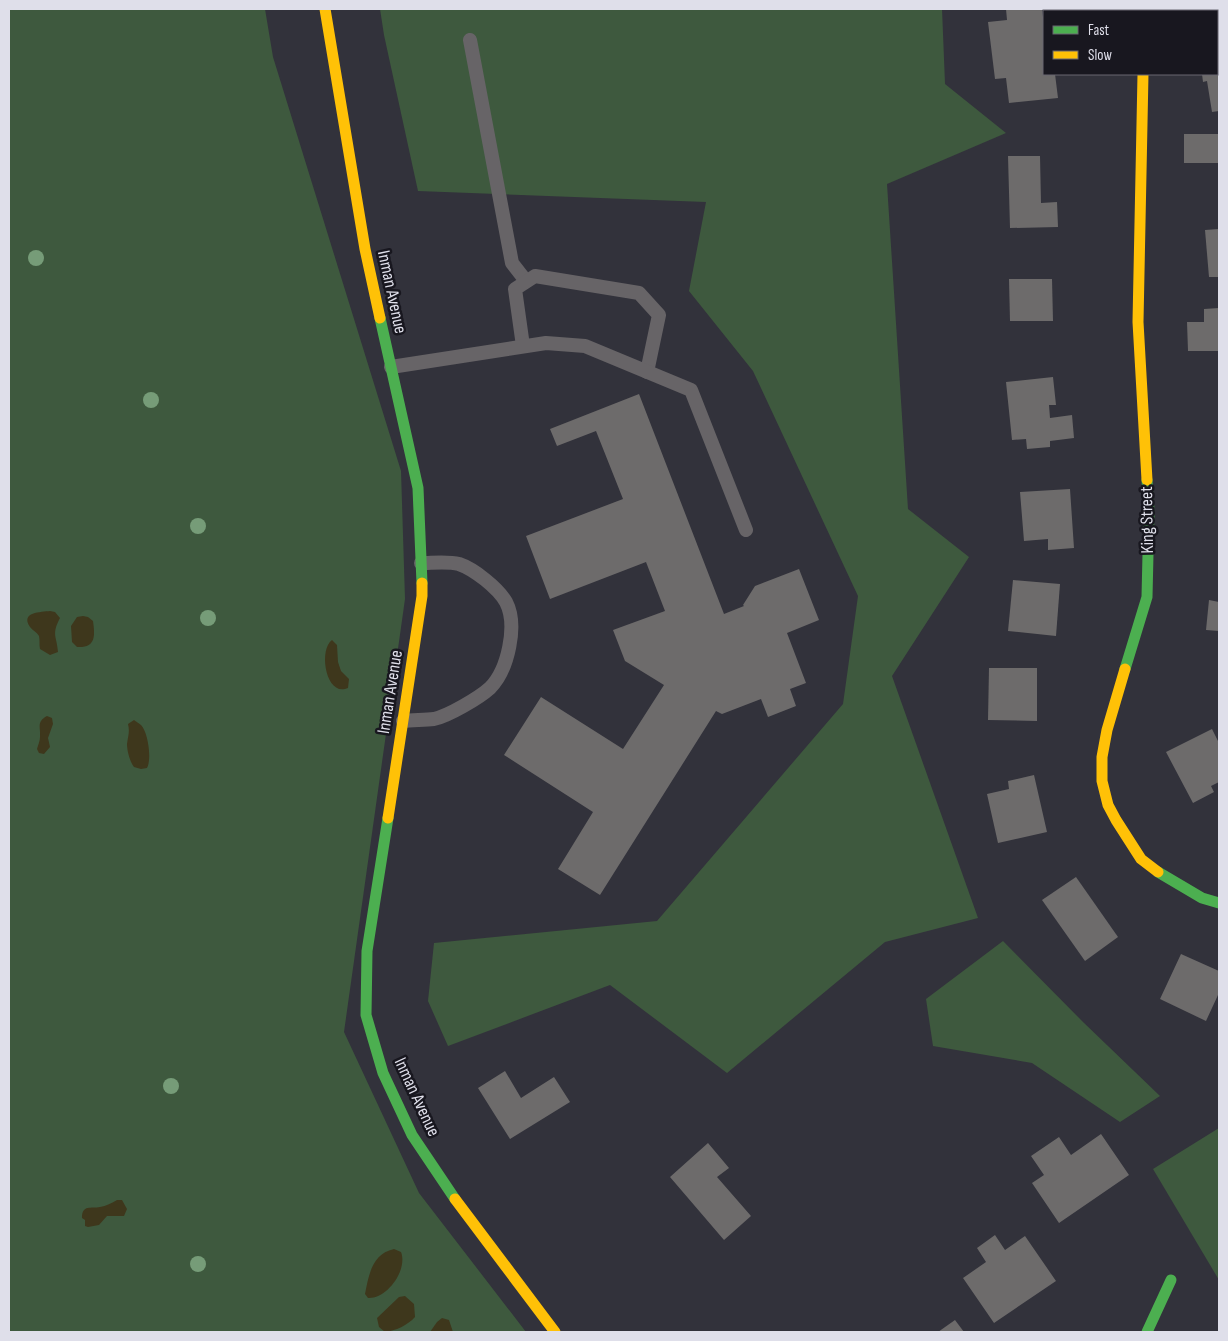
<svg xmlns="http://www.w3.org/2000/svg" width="1228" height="1341" viewBox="0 0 1228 1341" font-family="'Sofia Sans Condensed',sans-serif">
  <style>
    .green { fill: #3e593e }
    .sand { fill: #3e371c }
    .building { fill: #6d6b6b }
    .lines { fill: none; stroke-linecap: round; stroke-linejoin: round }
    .lane { stroke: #676467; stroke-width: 14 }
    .street { stroke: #676467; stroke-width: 28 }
    .fast { stroke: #4caf50; stroke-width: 11 }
    .slow { stroke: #ffc107; stroke-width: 11 }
    .tree { fill: #769c78 }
    .labels { text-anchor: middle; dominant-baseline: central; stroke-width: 5; stroke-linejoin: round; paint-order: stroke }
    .street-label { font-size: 18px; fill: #dfdfea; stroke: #18171f }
  </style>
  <rect width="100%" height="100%" fill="#32323b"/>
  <g class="green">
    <path d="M9,9H265L273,57L401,471L405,599L344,1032L419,1193L526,1332H9Z"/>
    <path d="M380,9H942L945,84L1006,133L887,184L908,509L969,557L892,676L978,918L885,942L727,1073L610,985L448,1046L428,1001L434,943L657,921L843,704L858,596L753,371L689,291L706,202L418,191L384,35Z"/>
    <path d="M1003,941L1083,1022L1160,1096L1120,1122L1032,1063L933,1046L926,999Z"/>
    <path d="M1219,1128V1280L1153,1169Z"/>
  </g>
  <g class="sand">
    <path d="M50,611L55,612L60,618C51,635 57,636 58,652L50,655L40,649C39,645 40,640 39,636C37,632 33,631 30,627C20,612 41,612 50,611Z"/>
    <path d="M83,616L88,617L93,621C95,636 96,648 77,647L72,642L71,626L77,617Z"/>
    <path d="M332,640L337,645L338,662L341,671L349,679L348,688C326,698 318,650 332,640Z"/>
    <path d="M47,716L52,718L53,724L48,738L50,747L44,754L39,753L37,749C38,745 40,741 40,737C41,727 36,722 47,716Z"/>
    <path d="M134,720C136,722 139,723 141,725C148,732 152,759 147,768L141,769L134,767C130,762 127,751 127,744C128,736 130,732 128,724Z"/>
    <path d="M117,1200H122L127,1209L124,1216H107L99,1225L88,1227L85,1226V1220L82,1218C82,1204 91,1209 100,1207C106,1206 112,1203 117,1200Z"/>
    <path d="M394,1249L401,1252C408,1270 387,1299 368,1298L365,1294C369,1274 372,1254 394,1249Z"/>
    <path d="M405,1296L414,1304L415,1317C408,1325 395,1331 385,1332L379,1327L377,1318L399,1297Z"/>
    <path d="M442,1318L449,1320L453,1332H430L437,1322Z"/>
  </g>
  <g class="building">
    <path d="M1006,9H1042L1044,26V74H1055L1058,98L1009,103L1006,78L995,79L988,22L1007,20Z"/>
    <path d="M1219,50V111L1212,112L1207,81L1203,82L1202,74H1217V51Z"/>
    <rect x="1184" y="134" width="35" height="29"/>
    <path d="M1008,156H1040L1041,203L1057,202L1058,227L1010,228Z"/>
    <path d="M1219,229V277H1209L1205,230Z"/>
    <path d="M1009,279H1052L1053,321H1010Z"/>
    <path d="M1219,308V351H1188L1187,322H1204V309Z"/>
    <path d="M1053,377L1056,405H1049L1050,418L1072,415L1074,438L1050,441V447L1027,449L1026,439L1012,440L1006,382Z"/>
    <path d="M639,394L724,614L744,606L743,605L755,586L799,569L819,620L787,633L806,683L790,689L796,706L768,717L761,699L722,714L716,711L600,895L558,869L593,812L504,755L541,697L623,749L664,685L625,661L613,630L665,611L646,562L550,599L526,536L623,499L596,431L557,446L550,429Z"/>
    <path d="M1070,489L1074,548L1048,550V539L1024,541L1020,492Z"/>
    <path d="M1013,580L1060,584L1056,636L1008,631Z"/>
    <path d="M1209,600L1219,602V631L1206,630Z"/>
    <path d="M989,668H1037V721L988,720Z"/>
    <path d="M1212,729L1219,743V782L1211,786L1214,792L1193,803L1166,752Z"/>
    <path d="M1034,775L1047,832L998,843L987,794L1009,789L1008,781Z"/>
    <path d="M1076,877L1118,937L1085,961L1042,900Z"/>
    <path d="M1181,954L1219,971V996L1218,995L1206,1021L1160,999Z"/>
    <path d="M505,1071L521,1098L554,1077L570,1102L510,1139L478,1088Z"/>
    <path d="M1101,1134L1129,1175L1059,1223L1032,1183L1044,1175L1031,1156L1059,1137L1071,1155Z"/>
    <path d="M708,1143L729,1168L717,1177L751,1216L724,1240L670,1177Z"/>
    <path d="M995,1235L1005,1250L1025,1236L1056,1281L994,1323L963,1278L986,1262L977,1248Z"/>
    <path d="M955,1320L964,1332H938Z"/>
  </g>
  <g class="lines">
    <g class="lane">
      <path d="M470,40L512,263L526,281"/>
      <path d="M523,346L515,289L535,276L639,293L659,315L647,372"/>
      <path d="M391,367L546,343L585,346L691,390L746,530"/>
      <path d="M403,721C413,720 424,720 434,719C448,716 479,698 490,688C508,670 518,625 506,602C498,588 474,569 459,564C448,561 432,563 421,563"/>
    </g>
    <path class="street" d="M1145,11V9"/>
    <g class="fast">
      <path d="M380,318L418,488L422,583"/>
      <path d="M1125,669L1147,597L1149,511L1147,480"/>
      <path d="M388,818L367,951L366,1015L383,1073L412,1135L455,1199"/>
      <path d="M1158,872L1202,898L1219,903"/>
      <path d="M1147,1332L1171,1280"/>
    </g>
    <g class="slow">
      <path d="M325,9L365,249L380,318"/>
      <path d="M1143,74L1138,322L1147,480"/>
      <path d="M1125,669L1107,730L1102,757V781L1108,805L1116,820L1141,859L1158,872"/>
      <path d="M388,818L422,596V583"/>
      <path d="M455,1199L555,1332"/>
    </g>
  </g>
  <g class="tree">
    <circle cx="36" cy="258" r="8"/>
    <circle cx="151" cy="400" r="8"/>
    <circle cx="198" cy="526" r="8"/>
    <circle cx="208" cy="618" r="8"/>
    <circle cx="171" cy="1086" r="8"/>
    <circle cx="198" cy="1264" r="8"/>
  </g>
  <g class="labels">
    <g class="street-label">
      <text transform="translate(392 292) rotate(78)">Inman Avenue</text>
      <text transform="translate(1147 520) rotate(-91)">King Street</text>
      <text transform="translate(390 692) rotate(-81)">Inman Avenue</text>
      <text transform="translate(417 1097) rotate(65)">Inman Avenue</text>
    </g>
  </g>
  <rect width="1228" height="1341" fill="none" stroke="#dfdfea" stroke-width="20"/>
  <rect x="1043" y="10" width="175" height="65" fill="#18171f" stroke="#686770"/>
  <rect x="1053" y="26" width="25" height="8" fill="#4caf50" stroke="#686770"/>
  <text x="1088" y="35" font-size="15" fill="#dfdfea">Fast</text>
  <rect x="1053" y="51" width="25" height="8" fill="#ffc107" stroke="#686770"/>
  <text x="1088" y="60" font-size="15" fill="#dfdfea">Slow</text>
</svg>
